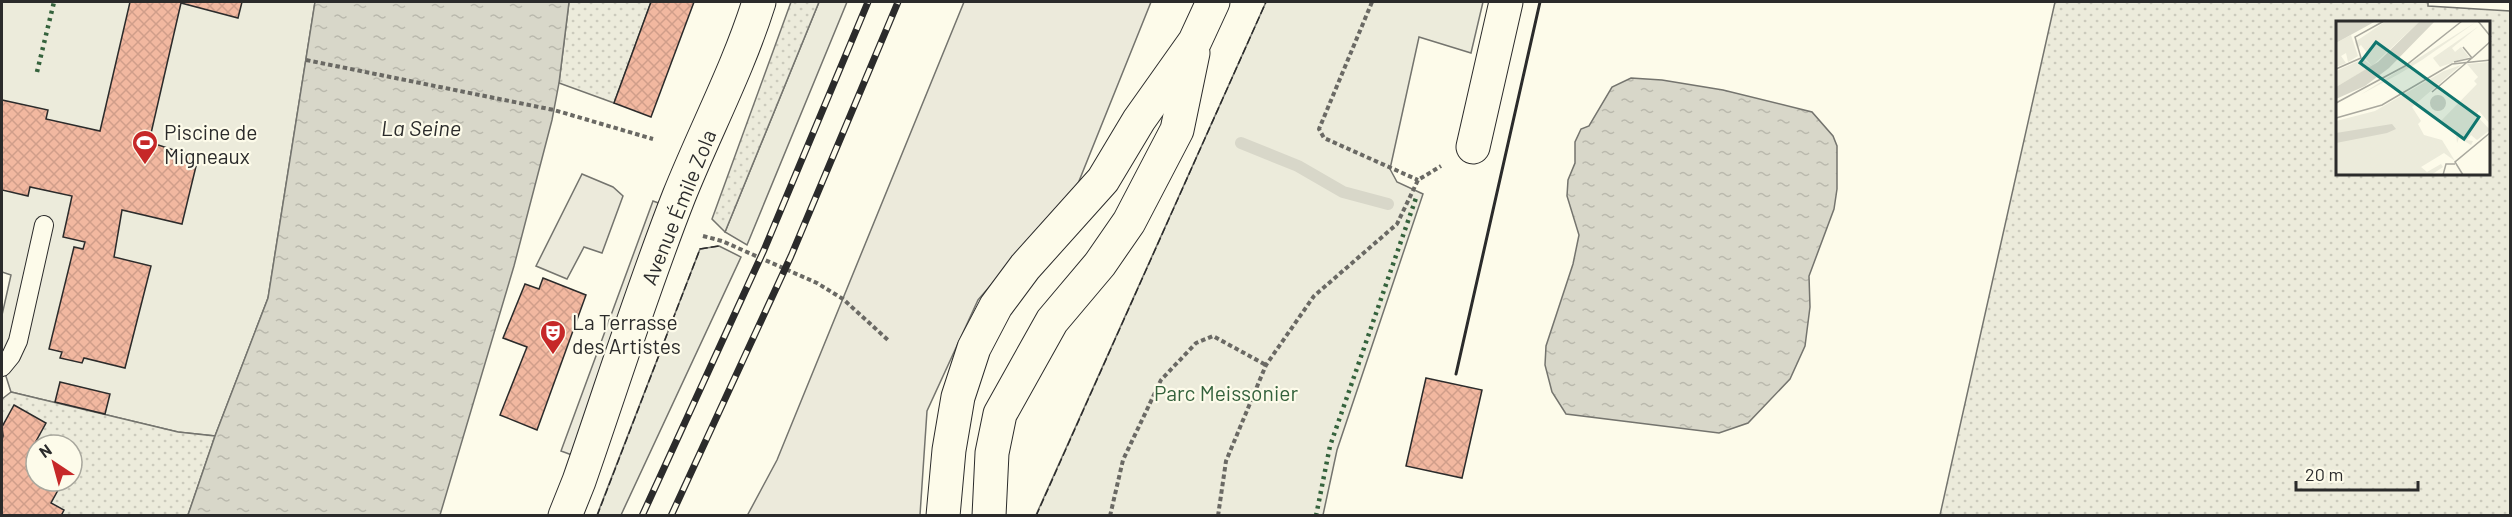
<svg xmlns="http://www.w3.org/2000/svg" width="2512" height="517" viewBox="0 0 2512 517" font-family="Barlow,sans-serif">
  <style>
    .green { fill: #ecebdb; stroke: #74746e; stroke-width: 1.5 }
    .garden { fill: url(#garden-dots); stroke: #74746e; stroke-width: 1.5; fill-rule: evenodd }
    .parking { fill: #eceadb; stroke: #74746e; stroke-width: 1.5 }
    .water { fill: url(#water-ripples); stroke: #74746e; stroke-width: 1.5 }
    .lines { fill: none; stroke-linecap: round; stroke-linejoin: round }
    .stream { stroke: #d8d7c9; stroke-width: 12 }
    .building { fill: url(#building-cross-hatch); stroke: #2b2b2b; stroke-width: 1.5 }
    .service-casing { stroke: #2b2b2b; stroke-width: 20 }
    .minor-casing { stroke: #2b2b2b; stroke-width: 35 }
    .primary-casing { stroke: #2b2b2b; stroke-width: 35 }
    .path { stroke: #6a6964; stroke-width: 4; stroke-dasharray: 4.5 3; stroke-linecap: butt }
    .service { stroke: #fdfbea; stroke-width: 18 }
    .minor { stroke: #fdfbea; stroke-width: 33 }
    .primary { stroke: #fdfbea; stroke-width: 33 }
    .rail-casing { stroke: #2b2b2b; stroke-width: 7 }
    .rail { stroke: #fdfbea; stroke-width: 4.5; stroke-dasharray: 14; stroke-linecap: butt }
    .hedge { stroke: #34623c; stroke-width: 4.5; stroke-dasharray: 3 4.5; stroke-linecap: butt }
    .fence { stroke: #2b2b2b; stroke-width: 1.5; stroke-dasharray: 8 3; stroke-linecap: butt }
    .wall { stroke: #2b2b2b; stroke-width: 3 }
    .labels { text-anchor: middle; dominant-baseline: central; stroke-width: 4.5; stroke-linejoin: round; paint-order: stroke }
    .poi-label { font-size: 21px; fill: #2b2b2b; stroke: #fdfbea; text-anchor: start }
    .street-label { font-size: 21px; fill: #2b2b2b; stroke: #fdfbea }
    .park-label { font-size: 21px; fill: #34623c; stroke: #fdfbea }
    .water-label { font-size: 22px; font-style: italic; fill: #2b2b2b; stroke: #fdfbea }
    .inset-road { fill: none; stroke: #a9a89e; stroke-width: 1.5 }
    .view { fill: #0f766e; fill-opacity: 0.15; stroke: #0f766e; stroke-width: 3 }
    .inset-edge { fill: none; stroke: #2b2b2b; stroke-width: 3 }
  </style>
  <defs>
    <pattern id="garden-dots" width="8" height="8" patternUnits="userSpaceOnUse" patternTransform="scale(1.5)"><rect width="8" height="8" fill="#ecebdb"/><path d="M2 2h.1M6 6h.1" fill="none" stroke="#cbcabc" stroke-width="1.8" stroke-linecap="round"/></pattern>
    <pattern id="water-ripples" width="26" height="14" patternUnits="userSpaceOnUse" patternTransform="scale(1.5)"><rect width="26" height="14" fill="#d8d7c9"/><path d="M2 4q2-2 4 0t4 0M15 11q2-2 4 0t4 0" fill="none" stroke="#bab9ad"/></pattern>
    <pattern id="building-cross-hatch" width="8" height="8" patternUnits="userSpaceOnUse" patternTransform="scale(1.5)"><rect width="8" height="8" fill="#f2b8a0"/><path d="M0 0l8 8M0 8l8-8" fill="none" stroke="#d09e8a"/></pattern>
  </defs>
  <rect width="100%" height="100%" fill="#fdfbea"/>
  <g class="green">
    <path d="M2,2H315L268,298L215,436L178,432L11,392L2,364V315L11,275L2,272Z"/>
    <path d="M819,2H847L747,245L725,232Z"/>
    <path d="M1266,2H1483L1471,53L1419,37L1390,169L1397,182L1423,194L1337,450L1323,515H1036Z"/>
    <path d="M719,246L741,257L621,515H597L700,249Z"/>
  </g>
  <g class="garden">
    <path d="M569,2H651L614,103L559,83Z"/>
    <path d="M791,2H819L725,232L712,219Z"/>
    <path d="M2055,2H2428V6L2510,11V515H1940ZM2490,22V174H2338V22Z"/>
    <path d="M11,392L178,432L215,436L188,515H2V399ZM36,445H72V481H36Z"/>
  </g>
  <g class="parking">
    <path d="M964,2H1151L1077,186L978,300L927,411L920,515L747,516L777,460Z"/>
    <path d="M582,174L613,187L623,196L602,253L584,247L567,279L536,266Z"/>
    <path d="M653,201L664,205L572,455L561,451Z"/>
  </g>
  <g class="water">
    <path d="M315,2H569L559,83L552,120L514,266L440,515H188L215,436L268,298Z"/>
    <path d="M1631,78L1662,80L1723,90L1812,112L1833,136L1837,146V189L1834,209L1809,276L1810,307L1805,346L1790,379L1748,423L1719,433L1566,414L1552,392L1545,365L1546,346L1573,264L1579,235L1567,196L1568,180L1575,163V142L1581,129L1589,126L1612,87Z"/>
  </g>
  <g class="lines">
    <path class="stream" d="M1241,143L1298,166L1343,192L1388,204"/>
  </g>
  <g class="building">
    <path d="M130,2H242L238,18L181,3L149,142L198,158L182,224L122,210L114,257L151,266L125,368L84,358L82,363L60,358L62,352L49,349L74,247L83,249L85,242L63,237L72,196L30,187L28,196L2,190V100L48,110L46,119L100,131Z"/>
    <path d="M651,2H694L651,117L614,103Z"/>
    <path d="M543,278L586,295L537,430L500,415L527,347L503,338L525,284L539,289Z"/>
    <path d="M1426,378L1482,390L1462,478L1406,466Z"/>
    <path d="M60,382L110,394L105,414L55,402Z"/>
    <path d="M14,405L46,423L29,454L36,458V481H63L51,503L64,510L61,516H2V440L3,436L2,427Z"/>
  </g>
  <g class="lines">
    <defs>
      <path id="service" d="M2,367L11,356L18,341L44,225"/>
      <g id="minor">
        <path d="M1473,147L1506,2"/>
        <path d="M565,516L579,481C612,386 642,290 679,196C705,131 738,69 759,2"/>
      </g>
      <g id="primary">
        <path d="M943,516L949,450L958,397L974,348L996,306L1025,267L1103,180L1139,120L1195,41L1213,2"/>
        <path d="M989,516L992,453L1000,414L1052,321L1100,264L1129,222L1177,130L1193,53"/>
      </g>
    </defs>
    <use href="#service" class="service-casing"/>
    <use href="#minor" class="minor-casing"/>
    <use href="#primary" class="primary-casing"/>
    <g class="path">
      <path d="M1372,2L1319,129L1324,138L1418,180"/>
      <path d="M306,60L554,110L653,139"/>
      <path d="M703,236L722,241L817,283L843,299L888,340"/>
      <path d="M1110,516L1123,460L1161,380L1196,343L1213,336L1266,365"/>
      <path d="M1218,516L1226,461L1266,365L1314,296L1397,224L1418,180L1441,166"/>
    </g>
    <use href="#service" class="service"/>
    <use href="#minor" class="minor"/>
    <use href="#primary" class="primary"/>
    <defs>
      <g id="rail">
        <path d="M642,516L764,250L868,2"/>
        <path d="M671,516L791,256L898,2"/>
      </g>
    </defs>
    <use href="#rail" class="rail-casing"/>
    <use href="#rail" class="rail"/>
    <g class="hedge">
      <path d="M37,72L54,2"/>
      <path d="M1316,516L1330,446L1416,198"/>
    </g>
    <g class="fence">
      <path d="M597,516L700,249L719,246"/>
      <path d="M1036,516L1266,2"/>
    </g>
    <path class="wall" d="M1456,374L1540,2"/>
  </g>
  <defs>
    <symbol id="stadium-pin" viewBox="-11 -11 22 30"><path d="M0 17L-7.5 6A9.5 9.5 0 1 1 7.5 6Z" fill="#c62828" stroke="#fdfbea"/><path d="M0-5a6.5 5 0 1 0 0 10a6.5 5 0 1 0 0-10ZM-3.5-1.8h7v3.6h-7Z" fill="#fff"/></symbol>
    <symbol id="theatre-pin" viewBox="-11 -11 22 30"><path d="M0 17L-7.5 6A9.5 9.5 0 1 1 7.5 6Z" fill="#c62828" stroke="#fdfbea"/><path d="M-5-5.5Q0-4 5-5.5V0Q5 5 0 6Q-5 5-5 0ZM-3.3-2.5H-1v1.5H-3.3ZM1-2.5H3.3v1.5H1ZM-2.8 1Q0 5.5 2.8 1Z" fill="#fff"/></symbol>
  </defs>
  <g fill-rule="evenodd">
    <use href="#stadium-pin" x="130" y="128" width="30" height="40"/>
    <use href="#theatre-pin" x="538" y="318" width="30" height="40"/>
  </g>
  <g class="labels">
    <g class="poi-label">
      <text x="164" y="131">Piscine de<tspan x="164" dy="24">Migneaux</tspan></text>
      <text x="572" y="321">La Terrasse<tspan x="572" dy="24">des Artistes</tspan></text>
    </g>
    <g class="street-label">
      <text transform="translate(678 207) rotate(-68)">Avenue Émile Zola</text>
    </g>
    <g class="park-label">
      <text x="1226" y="392">Parc Meissonier</text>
    </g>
    <g class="water-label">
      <text x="421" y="127">La Seine</text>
    </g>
  </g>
  <g transform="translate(2336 21)">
    <rect width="154" height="154" fill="#fdfbea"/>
    <path d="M50,0H84L36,45L29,37L32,33L25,24L21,27L19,21ZM140,1L86,39L63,53L24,74ZM143,5L116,27L119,31L125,26L133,36L104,46L97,37ZM125,44L76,86L85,100L82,103L88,114L106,119L119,140L108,132L85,146L91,151L105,143L107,146L95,154H0V100L39,90L108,50Z" fill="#ecebdb"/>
    <path d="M15,14L22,35L12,41L10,32L5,35L10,42L0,46V22ZM27,38L36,45L0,66V50ZM154,41V103L143,90L140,94L154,109L141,119L135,114L131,119L137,120L135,124L123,117L121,122L120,112L104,101L141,63L138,60L142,56L131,43Z" fill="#ecebdb"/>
    <path d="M0,0H40L0,22ZM84,0H99L53,47L29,65L0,78V66L42,41ZM94 82a8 8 0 1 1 16 0a8 8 0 1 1-16 0ZM56,103L60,108L51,112L0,122V112Z" fill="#d8d7c9"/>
    <path class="inset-road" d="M142,0L155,16M118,41L136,37L155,20M0,48L25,37L19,16L48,0M96,71L136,37L127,26M0,82L69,45L126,0M0,97L46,84L116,43L155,39M107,154L110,143H119M127,154L119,141L155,111"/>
    <path class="view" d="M40,21L143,96L128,118L24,42Z"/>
    <rect width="154" height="154" class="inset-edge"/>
  </g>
  <rect width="2512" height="517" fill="none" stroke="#2b2b2b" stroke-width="6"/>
  <g transform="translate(54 463) rotate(324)"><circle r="28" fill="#fdfbea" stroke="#a9a89e" stroke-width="1.5"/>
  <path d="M0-4.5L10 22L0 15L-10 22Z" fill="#c62828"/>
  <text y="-9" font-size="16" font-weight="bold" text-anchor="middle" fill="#2b2b2b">N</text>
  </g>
  <path d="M2296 481v9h122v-9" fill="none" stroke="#2b2b2b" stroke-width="3"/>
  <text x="2305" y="481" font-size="18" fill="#2b2b2b" stroke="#fdfbea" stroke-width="4.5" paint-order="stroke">20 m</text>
</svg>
